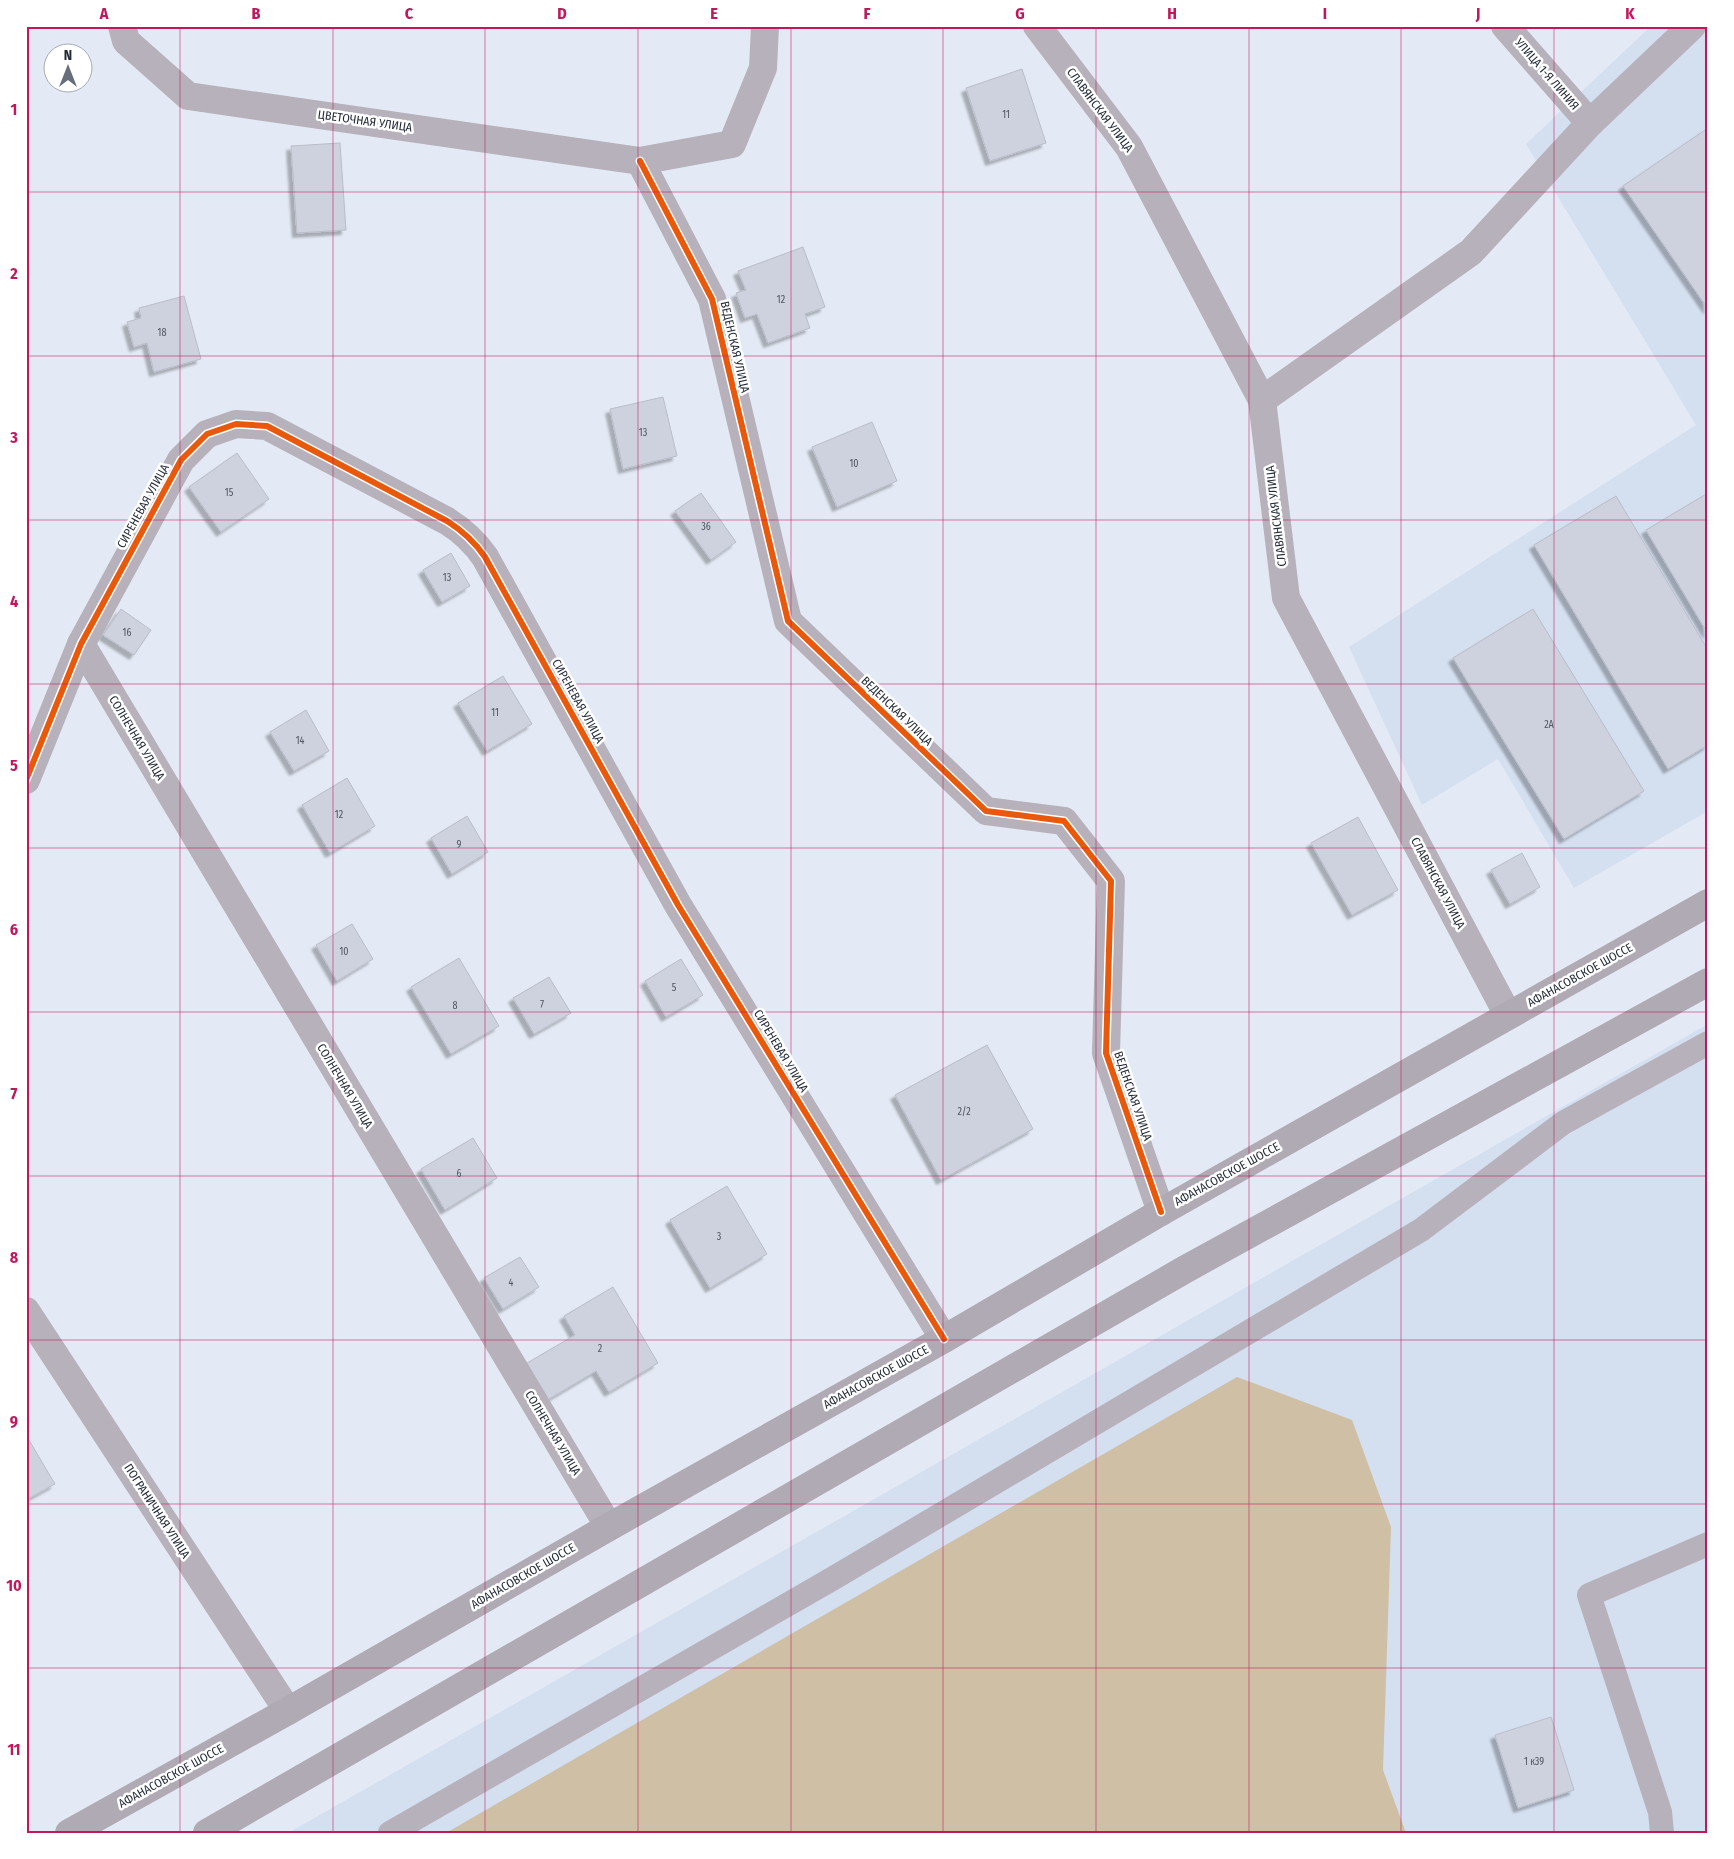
<svg xmlns="http://www.w3.org/2000/svg" width="1734" height="1859" viewBox="0 0 1734 1859" font-family="'Fira Sans Condensed',sans-serif">
  <style>
    .built { fill: #d4dff0 }
    .forest { fill: #cfbfa5 }
    .building { fill: #ced1de; stroke: #babdc9; filter: url(#shadow) }
    .lines { fill: none; stroke-linecap: round; stroke-linejoin: round }
    .lane { stroke: #b6b1ba; stroke-width: 24 }
    .street { stroke: #b6b1ba; stroke-width: 28 }
    .primary { stroke: #afaab4; stroke-width: 28 }
    .cycleway-casing { stroke: #fff; stroke-width: 9 }
    .cycleway { stroke: #e8590c; stroke-width: 6 }
    .grid { fill: none; stroke: #c2185b; stroke-width: 1; stroke-opacity: 0.55 }
    .labels { text-anchor: middle; dominant-baseline: central; stroke-width: 5; stroke-linejoin: round; paint-order: stroke }
    .number-label { font-size: 10px; fill: #505663 }
    .street-label { font-size: 12px; fill: #242b38; stroke: #fff }
    .neatline { fill: none; stroke: #c2185b; stroke-width: 2 }
    .grid-label { font-size: 16px; text-anchor: middle; font-weight: bold; fill: #c2185b }
  </style>
  <defs>
    <filter id="shadow"><feDropShadow dx="-4.5" dy="4.5" stdDeviation="1" flood-color="#0004"/></filter>
  </defs>
  <rect width="100%" height="100%" fill="#e4eaf5"/>
  <g class="built">
    <path d="M1651,26H1708V811L1574,888L1498,759L1422,805L1349,647L1696,425L1526,144Z"/>
    <path d="M1708,1024V1833H288Z"/>
  </g>
  <path class="forest" d="M1237,1377L1352,1420L1391,1527L1383,1770L1406,1833H446Z"/>
  <g class="building">
    <path d="M1022,69L1046,143L990,161L966,88Z"/>
    <path d="M1708,128V309L1623,186Z"/>
    <path d="M340,143L346,230L297,233L291,146Z"/>
    <path d="M803,247L825,307L805,314L810,328L768,343L757,314L745,318L736,293L746,290L738,271Z"/>
    <path d="M184,296L201,359L154,372L147,343L134,347L127,322L141,318L139,308Z"/>
    <path d="M663,397L677,456L623,469L610,409Z"/>
    <path d="M872,422L897,481L837,507L812,447Z"/>
    <path d="M237,453L269,499L221,532L189,487Z"/>
    <path d="M701,493L736,542L711,560L675,511Z"/>
    <path d="M1708,493V634L1646,530Z"/>
    <path d="M1616,496L1708,650V745L1668,769L1534,545Z"/>
    <path d="M451,553L470,586L442,602L423,570Z"/>
    <path d="M121,609L151,630L134,655L103,635Z"/>
    <path d="M1533,609L1644,791L1564,839L1453,658Z"/>
    <path d="M503,676L532,724L487,751L458,703Z"/>
    <path d="M306,710L329,751L294,771L270,732Z"/>
    <path d="M347,778L375,826L330,853L302,805Z"/>
    <path d="M467,816L488,852L452,874L431,838Z"/>
    <path d="M1358,817L1398,890L1352,915L1311,843Z"/>
    <path d="M1522,853L1540,887L1510,904L1491,870Z"/>
    <path d="M352,924L373,959L337,981L316,945Z"/>
    <path d="M459,958L499,1026L451,1054L411,987Z"/>
    <path d="M681,959L703,995L666,1017L645,981Z"/>
    <path d="M549,977L571,1013L534,1034L513,998Z"/>
    <path d="M987,1045L1033,1129L941,1180L895,1095Z"/>
    <path d="M473,1138L497,1178L445,1210L421,1169Z"/>
    <path d="M727,1186L767,1254L710,1288L670,1220Z"/>
    <path d="M520,1257L539,1287L503,1309L484,1278Z"/>
    <path d="M613,1287L658,1363L609,1392L596,1371L544,1402L522,1366L575,1335L564,1316Z"/>
    <path d="M26,1435L55,1484L26,1500Z"/>
    <path d="M1551,1717L1574,1790L1518,1808L1495,1735Z"/>
  </g>
  <g class="lines">
    <g class="lane">
      <path d="M390,1833L832,1579L1421,1230L1563,1123L1708,1043"/>
      <path d="M1662,1833L1660,1812L1589,1595L1708,1544"/>
    </g>
    <g class="street">
      <path d="M122,26L126,41L188,96L640,161L732,144L763,68L765,26"/>
      <path d="M1037,26L1129,147L1262,400L1286,598L1508,1015"/>
      <path d="M1505,26L1590,123"/>
      <path d="M640,161L712,299L788,621L986,811L1064,821L1111,881L1106,1053L1161,1212"/>
      <path d="M1262,400L1471,252L1590,123L1692,26"/>
      <path d="M81,644L609,1527"/>
      <path d="M26,780L81,644L181,460L207,434L236,424L267,426L447,521C463,531 474,541 485,557L678,905L944,1339"/>
      <path d="M26,1311L288,1711"/>
    </g>
    <g class="primary">
      <path d="M69,1833L288,1711L609,1527L944,1339L1161,1212L1708,903"/>
      <path d="M207,1833L1184,1270L1708,982"/>
    </g>
    <defs>
      <g id="cycleway">
        <path d="M640,161L712,299L788,621L986,811L1064,821L1111,881L1106,1053L1161,1212"/>
        <path d="M26,780L81,644L181,460L207,434L236,424L267,426L447,521C463,531 474,541 485,557L678,905L944,1339"/>
      </g>
    </defs>
    <use href="#cycleway" class="cycleway-casing"/>
    <use href="#cycleway" class="cycleway"/>
  </g>
  <path class="grid" d="M180,26V1833M333,26V1833M485,26V1833M638,26V1833M791,26V1833M943,26V1833M1096,26V1833M1249,26V1833M1401,26V1833M1554,26V1833M26,192H1708M26,356H1708M26,520H1708M26,684H1708M26,848H1708M26,1012H1708M26,1176H1708M26,1340H1708M26,1504H1708M26,1668H1708"/>
  <g class="labels">
    <g class="number-label">
      <text x="1006" y="115">11</text>
      <text x="781" y="300">12</text>
      <text x="162" y="333">18</text>
      <text x="643" y="433">13</text>
      <text x="854" y="464">10</text>
      <text x="229" y="493">15</text>
      <text x="706" y="527">36</text>
      <text x="447" y="578">13</text>
      <text x="127" y="633">16</text>
      <text x="495" y="713">11</text>
      <text x="1549" y="725">2А</text>
      <text x="300" y="741">14</text>
      <text x="339" y="815">12</text>
      <text x="459" y="845">9</text>
      <text x="344" y="952">10</text>
      <text x="674" y="988">5</text>
      <text x="542" y="1005">7</text>
      <text x="455" y="1006">8</text>
      <text x="964" y="1112">2/2</text>
      <text x="459" y="1174">6</text>
      <text x="719" y="1237">3</text>
      <text x="511" y="1283">4</text>
      <text x="600" y="1349">2</text>
      <text x="1534" y="1762">1 к39</text>
    </g>
    <g class="street-label">
      <text transform="translate(1547 74) rotate(49)">УЛИЦА 1-Я ЛИНИЯ</text>
      <text transform="translate(1100 110) rotate(53)">СЛАВЯНСКАЯ УЛИЦА</text>
      <text transform="translate(365 121) rotate(8)">ЦВЕТОЧНАЯ УЛИЦА</text>
      <text transform="translate(735 347) rotate(77)">ВЕДЕНСКАЯ УЛИЦА</text>
      <text transform="translate(143 506) rotate(-61)">СИРЕНЕВАЯ УЛИЦА</text>
      <text transform="translate(1276 516) rotate(-97)">СЛАВЯНСКАЯ УЛИЦА</text>
      <text transform="translate(578 701) rotate(61)">СИРЕНЕВАЯ УЛИЦА</text>
      <text transform="translate(897 711) rotate(44)">ВЕДЕНСКАЯ УЛИЦА</text>
      <text transform="translate(137 738) rotate(59)">СОЛНЕЧНАЯ УЛИЦА</text>
      <text transform="translate(1438 883) rotate(62)">СЛАВЯНСКАЯ УЛИЦА</text>
      <text transform="translate(1580 975) rotate(-29)">АФАНАСОВСКОЕ ШОССЕ</text>
      <text transform="translate(781 1051) rotate(59)">СИРЕНЕВАЯ УЛИЦА</text>
      <text transform="translate(345 1086) rotate(59)">СОЛНЕЧНАЯ УЛИЦА</text>
      <text transform="translate(1133 1096) rotate(71)">ВЕДЕНСКАЯ УЛИЦА</text>
      <text transform="translate(1227 1174) rotate(-29)">АФАНАСОВСКОЕ ШОССЕ</text>
      <text transform="translate(876 1377) rotate(-29)">АФАНАСОВСКОЕ ШОССЕ</text>
      <text transform="translate(553 1433) rotate(59)">СОЛНЕЧНАЯ УЛИЦА</text>
      <text transform="translate(157 1511) rotate(57)">ПОГРАНИЧНАЯ УЛИЦА</text>
      <text transform="translate(523 1576) rotate(-30)">АФАНАСОВСКОЕ ШОССЕ</text>
      <text transform="translate(171 1776) rotate(-29)">АФАНАСОВСКОЕ ШОССЕ</text>
    </g>
  </g>
  <rect width="1734" height="1859" fill="none" stroke="#ffffff" stroke-width="55"/>
  <g transform="translate(68 68)"><circle r="24" fill="#ffffff" stroke="#a7aaaf"/>
  <path d="M0-4L9 19L0 12L-9 19Z" fill="#676e7a"/>
  <text y="-8" font-size="14" font-weight="bold" text-anchor="middle" fill="#242b38">N</text>
  </g>
  <rect x="28" y="28" width="1678" height="1804" class="neatline"/>
  <g class="grid-label">
    <text x="104" y="19">A</text>
    <text x="256" y="19">B</text>
    <text x="409" y="19">C</text>
    <text x="562" y="19">D</text>
    <text x="714" y="19">E</text>
    <text x="867" y="19">F</text>
    <text x="1020" y="19">G</text>
    <text x="1172" y="19">H</text>
    <text x="1325" y="19">I</text>
    <text x="1478" y="19">J</text>
    <text x="1630" y="19">K</text>
    <text x="14" y="115">1</text>
    <text x="14" y="279">2</text>
    <text x="14" y="443">3</text>
    <text x="14" y="607">4</text>
    <text x="14" y="771">5</text>
    <text x="14" y="935">6</text>
    <text x="14" y="1099">7</text>
    <text x="14" y="1263">8</text>
    <text x="14" y="1427">9</text>
    <text x="14" y="1591">10</text>
    <text x="14" y="1755">11</text>
  </g>
</svg>
